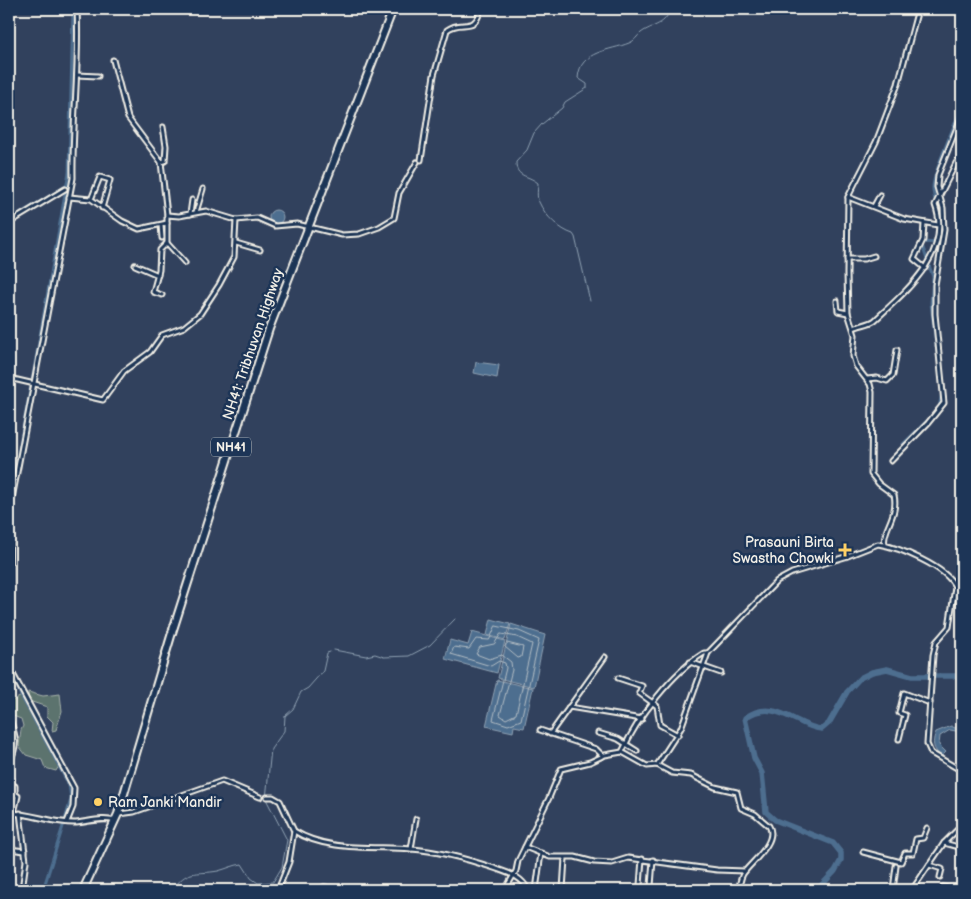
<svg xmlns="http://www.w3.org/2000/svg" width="971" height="899" viewBox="0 0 971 899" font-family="'Balsamiq Sans',sans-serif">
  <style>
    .green { fill: #5c736e; stroke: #a8b2ab }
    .water { fill: #4e6e8f; stroke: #90a2b3 }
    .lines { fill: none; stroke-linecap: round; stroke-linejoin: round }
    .shore { stroke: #b2bdc4; stroke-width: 1 }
    .stream { stroke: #90a2b3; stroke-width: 1 }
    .canal { stroke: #4e6e8f; stroke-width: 3 }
    .river { stroke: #4e6e8f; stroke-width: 5.5 }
    .street-casing { stroke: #f4f1e8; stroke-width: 7 }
    .highway-casing { stroke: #f4f1e8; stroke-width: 10 }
    .street { stroke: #1d3557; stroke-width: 3 }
    .highway { stroke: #1d3557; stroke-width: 6 }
    .poi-dot { fill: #ffd166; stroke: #1d3557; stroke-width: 2 }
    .labels { text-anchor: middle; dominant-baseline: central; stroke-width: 5; stroke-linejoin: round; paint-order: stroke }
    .shield { fill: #1d3557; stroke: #b4b9bc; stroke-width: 1 }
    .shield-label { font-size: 12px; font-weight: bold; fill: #f4f1e8 }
    .street-label { font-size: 14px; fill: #f4f1e8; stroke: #1d3557 }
    .poi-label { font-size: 14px; fill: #f4f1e8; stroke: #1d3557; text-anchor: end }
  </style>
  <rect width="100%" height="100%" fill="#31415d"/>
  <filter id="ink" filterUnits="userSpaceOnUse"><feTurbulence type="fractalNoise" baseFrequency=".02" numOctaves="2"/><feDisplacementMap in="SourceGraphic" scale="10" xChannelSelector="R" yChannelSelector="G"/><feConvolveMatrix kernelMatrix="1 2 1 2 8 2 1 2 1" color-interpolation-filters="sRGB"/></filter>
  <g filter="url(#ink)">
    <g class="green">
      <path d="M28,692L43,696L60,694L62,711L56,730L52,731L53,722L47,716V707L29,701Z"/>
      <path d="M22,696L59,766L56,771L45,768L42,760L26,755L19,746L21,730L23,726L21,719L13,716L9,702Z"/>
    </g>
    <g class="water">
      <circle cx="276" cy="217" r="7"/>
      <path d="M476,362L499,365L497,378L474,373Z"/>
      <path d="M491,619L510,624L505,640L487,635Z"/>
      <path d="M511,624L545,635L534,687L498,678Z"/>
      <path d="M472,632L505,641L497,673L445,659L450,640L468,645Z"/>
      <path d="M497,680L533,688L524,728L514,726L513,732L486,726Z"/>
      <path d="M951,726L955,728L962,726V732L950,730L940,736L939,745L946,752L942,756C932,750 932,742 936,732Z"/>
    </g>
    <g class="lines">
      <g class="shore">
        <path d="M496,626L519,631L539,640L521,720L508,725L493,720L506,668L505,663L499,661L491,666L451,654L454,647L469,649L476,639L489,640Z"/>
        <path d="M501,634L517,637L532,644L516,714L506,719L500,715L512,670L511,662L502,655L489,659L476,654L480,647L494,644Z"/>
        <path d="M507,643L523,647L521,657L518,658L505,647Z"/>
      </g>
      <g class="stream">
        <path d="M590,301L575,237L573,234C560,230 545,216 539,202C536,197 538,188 538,183C527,174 516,178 516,162L527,150L534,133L542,124L562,108L565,102L587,88V84L578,78C580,50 610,51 629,43C635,41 637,36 641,33C651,25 668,25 669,9"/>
        <path d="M334,650L366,656L375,654L384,657L409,656L430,645L455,619"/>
        <path d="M173,890C186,868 196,875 218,871C226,869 234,865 242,864L251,878L258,883L273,882L282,867L287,840L266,799L271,749L284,731L285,716L293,709L301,692L308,688L323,671L327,653L330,652"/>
      </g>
      <g class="canal">
        <path d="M9,220L66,186"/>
        <path d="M940,226C942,209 933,203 933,188C932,174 956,122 962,106"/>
        <path d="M938,361L931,303L933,277L921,242L938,243L939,238"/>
        <path d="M32,381L69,172L73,9"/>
        <path d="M939,408L942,392"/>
        <path d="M903,444L935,413"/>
        <path d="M9,502L31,385"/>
        <path d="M9,667L21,696L69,785L71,799L65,820"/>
        <path d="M43,890L64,823"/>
      </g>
      <path class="river" d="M817,890L835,871L841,860V853L833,843L775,820L766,812L762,773L754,758L745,718C775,696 797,728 822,729L829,723L847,692L860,678L872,672L887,669L912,676H962"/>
      <defs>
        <g id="street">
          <path d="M113,60L128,118L161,162L167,215V243L185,263"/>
          <path d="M77,75L98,76"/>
          <path d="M421,160L434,75L447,30C462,18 474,35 481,9"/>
          <path d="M161,162L165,161L166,146L163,127"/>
          <path d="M69,197L91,199L122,221L139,229L167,223"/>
          <path d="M92,197L100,177L110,180L102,208"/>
          <path d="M848,197L904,219L938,225"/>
          <path d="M874,206L880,195"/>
          <path d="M196,212L203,189"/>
          <path d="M190,214L192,200"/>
          <path d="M167,215L179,216L206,211L236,220L257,218L275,226L297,224L342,235L359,234L379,227L394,218L399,193L417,162"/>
          <path d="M9,223L65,189"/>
          <path d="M924,223L923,240L914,259L925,268"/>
          <path d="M161,225L162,238"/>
          <path d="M236,243L260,250"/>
          <path d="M847,259H864L874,256"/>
          <path d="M135,265L158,275"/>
          <path d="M162,295L153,292L159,270L160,250L167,243"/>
          <path d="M837,301L838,311L848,313"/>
          <path d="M854,328C859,325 871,324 875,320C905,292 953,253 935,205L956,163L962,156"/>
          <path d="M9,378L103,400L124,371L150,352L162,335L184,327L200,314L219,285L234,257L236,220"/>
          <path d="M867,379L877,378L887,381L893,375L897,350"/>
          <path d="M891,461L928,423L944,403L935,314V285L944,230L943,208L937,187L938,175L962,115"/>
          <path d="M885,544C881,532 899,515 894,495L879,484L871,474L872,392L870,384L856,366L853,356L855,335L848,313L847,274L848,197L876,142L898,84L918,9"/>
          <path d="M9,603L10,509L73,178C72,122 80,65 77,9"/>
          <path d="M9,608L11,668L14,676L74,788L73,807L67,822"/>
          <path d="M690,662L721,673"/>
          <path d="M618,678L642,686L639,693L657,706L660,725L678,735"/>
          <path d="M569,707L642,719"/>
          <path d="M9,716C16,738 19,741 9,765"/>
          <path d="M540,730L596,749L603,756"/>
          <path d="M598,733L618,739L637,751"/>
          <path d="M550,734L605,657"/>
          <path d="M899,739L905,715L899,713L904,693L930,703"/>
          <path d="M622,752C637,718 673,672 704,653H708L777,581L792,573L845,557L878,544C898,547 947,567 955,587L949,627L936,642L933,655L927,744L931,753L962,771"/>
          <path d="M657,765L681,728L708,653"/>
          <path d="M9,777L12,779L11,784L15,786V794L18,796L14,813"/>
          <path d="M267,797H273L280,801L294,831L289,862L278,890"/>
          <path d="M9,813C31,813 54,824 76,823C89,822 102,817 115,821"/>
          <path d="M20,813L26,861L22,890"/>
          <path d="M119,814L134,812L222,781L260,797"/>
          <path d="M294,831C328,852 373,846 411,849C439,851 467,859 494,868C508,873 522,876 528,890"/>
          <path d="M944,843L962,848"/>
          <path d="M525,847L550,857H575L594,862L612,863L628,858L717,870L745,871"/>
          <path d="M9,849L25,851"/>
          <path d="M411,849L416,819"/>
          <path d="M863,852L901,862L905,853H913L916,839L923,838L927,828"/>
          <path d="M929,865L942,869L940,877"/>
          <path d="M896,866L893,890H896"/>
          <path d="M640,885L642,859"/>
          <path d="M651,886L653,860"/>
          <path d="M324,887L350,890"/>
          <path d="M507,887L515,890"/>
          <path d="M943,887L959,890"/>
          <path d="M505,890L516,871L518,861L549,798L561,769L590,762L605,755L622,752L647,766L657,765L672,773L691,775L715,787L737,792L741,808L755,814L769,826C779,842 748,865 743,874C740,879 740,885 738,890"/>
          <path d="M536,890L541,853"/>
          <path d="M563,890L565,858"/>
          <path d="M912,890L944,843L962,825"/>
        </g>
        <path id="highway" d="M83,890L118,814L171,636L269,329L393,9"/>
      </defs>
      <use href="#street" class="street-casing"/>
      <use href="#highway" class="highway-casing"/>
      <use href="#street" class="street"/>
      <use href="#highway" class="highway"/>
    </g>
  </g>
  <g class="poi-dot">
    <path d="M842.5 542.5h5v5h5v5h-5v5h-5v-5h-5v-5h5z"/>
    <circle cx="98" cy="802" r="5"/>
  </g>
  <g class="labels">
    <rect class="shield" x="211" y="437.5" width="40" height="19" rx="4"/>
    <g class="shield-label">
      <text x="231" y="447">NH41</text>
    </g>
    <g class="street-label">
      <text transform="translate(253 344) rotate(-71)">NH41: Tribhuvan Highway</text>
    </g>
    <g class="poi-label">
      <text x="834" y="542">Prasauni Birta<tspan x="834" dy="16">Swastha Chowki</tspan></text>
      <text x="108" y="802" text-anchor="start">Ram Janki Mandir</text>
    </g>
  </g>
  <rect width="971" height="899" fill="none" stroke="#1d3557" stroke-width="30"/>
  <rect x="15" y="15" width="941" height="869" fill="none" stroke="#f4f1e8" stroke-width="2" filter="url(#ink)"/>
</svg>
